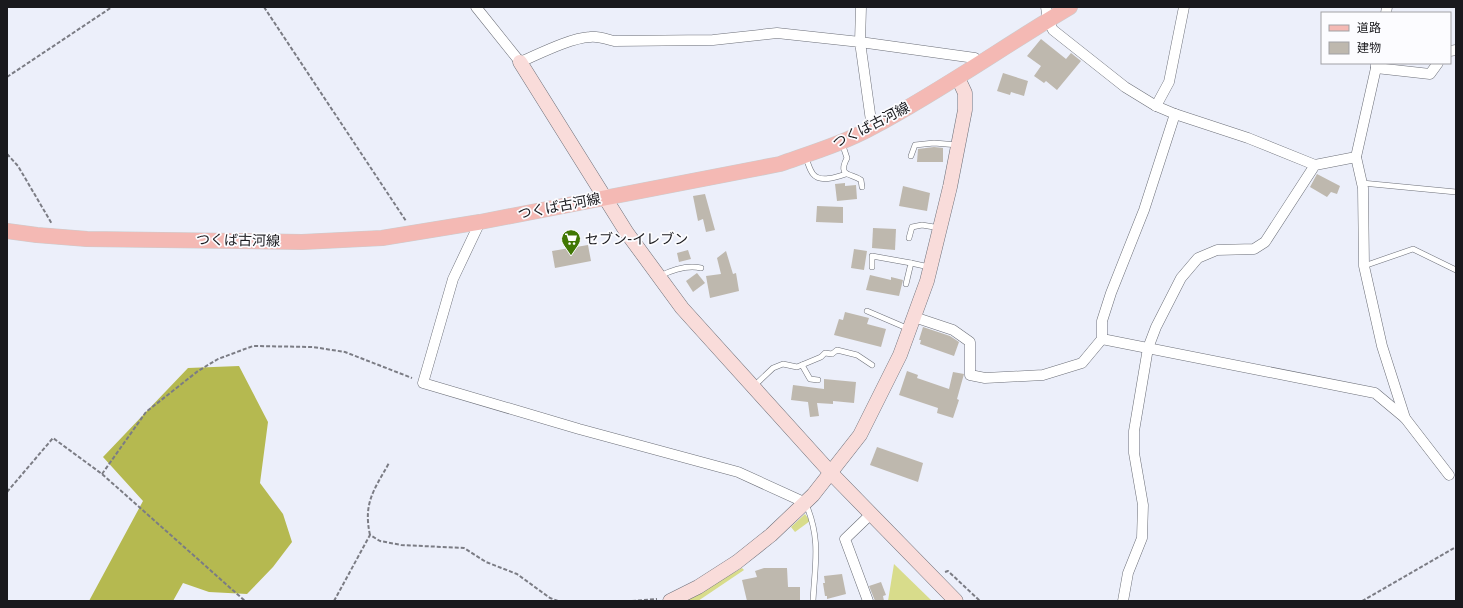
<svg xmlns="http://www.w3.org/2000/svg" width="1463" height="608" viewBox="0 0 1463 608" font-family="'Public Sans','Noto Sans JP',sans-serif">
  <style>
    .green { fill: #d8dc8b }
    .forest { fill: #b5b950 }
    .building { fill: #beb8ae }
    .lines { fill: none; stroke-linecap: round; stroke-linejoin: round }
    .lane-casing { stroke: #6c6f78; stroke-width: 6 }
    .street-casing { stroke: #6c6f78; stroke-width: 11 }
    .secondary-casing { stroke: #6c6f78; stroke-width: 15 }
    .primary-casing { stroke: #cccccd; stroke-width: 16 }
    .path { stroke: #7b7c84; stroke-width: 2; stroke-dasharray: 4 2; stroke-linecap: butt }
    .lane { stroke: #fff; stroke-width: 5 }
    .street { stroke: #fff; stroke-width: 10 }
    .secondary { stroke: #f9dcda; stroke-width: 14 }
    .primary { stroke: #f4b9b4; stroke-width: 15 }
    .labels { text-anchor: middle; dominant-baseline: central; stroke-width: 3.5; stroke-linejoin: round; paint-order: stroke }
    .street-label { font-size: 14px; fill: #19191d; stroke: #fcfcff }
    .poi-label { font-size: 14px; fill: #19191d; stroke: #fcfcff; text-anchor: start }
  </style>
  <rect width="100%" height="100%" fill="#eceffa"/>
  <g class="green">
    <path d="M805,514L810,521L795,532L791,527Z"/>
    <path d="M894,564L932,601H888Z"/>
    <path d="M742,568L744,570L698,601H685Z"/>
  </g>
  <path class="forest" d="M239,366L268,422L260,483L283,514L292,542L273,567L247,594L209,592L183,583L173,601H89L143,501L103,457L188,368Z"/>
  <g class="building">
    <path d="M1041,39L1066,59L1071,53L1081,61L1057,90L1046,81L1044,83L1034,76L1041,66L1027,56Z"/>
    <path d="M1003,73L1028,81L1024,96L1011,92L1010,95L997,91Z"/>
    <path d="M934,147L943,148V162H917L918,149Z"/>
    <path d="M1317,174L1340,186L1337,194L1331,192L1327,197L1310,187Z"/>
    <path d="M845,183V186L856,185L857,199L837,201L835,184Z"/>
    <path d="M903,186L930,193L927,211L899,206Z"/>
    <path d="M705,194L715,230L706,232L703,219L698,221L693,196Z"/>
    <path d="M817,206L843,207V223L816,222Z"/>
    <path d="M873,228L896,229L895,250L872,248Z"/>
    <path d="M588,245L591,261L555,268L552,251Z"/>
    <path d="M854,249L867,251L864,270L851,268Z"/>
    <path d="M688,250L691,259L679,262L677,253Z"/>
    <path d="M726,251L733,274L736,273L739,291L710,298L706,276L721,274L717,258Z"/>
    <path d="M697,273L705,283L693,292L686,281Z"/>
    <path d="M870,275L891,280V277L903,280L899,296L866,290Z"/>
    <path d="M845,312L869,318L867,324L886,329L881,347L834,335L839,319L843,320Z"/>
    <path d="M923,327L950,336L959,342L954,356L920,344L921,340H919Z"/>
    <path d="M907,371L918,375L917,378L949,389L953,372L964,374L957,399L959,400L953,418L937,413L938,408L899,395Z"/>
    <path d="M824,379L856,382L854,403L833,401V404L817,403L819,416L810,417L808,402L791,400L793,385L824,389Z"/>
    <path d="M877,447L923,463L918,482L870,465Z"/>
    <path d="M764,568H787L788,587H800V601H747L742,580L757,577L755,571Z"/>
    <path d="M842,574L846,594L827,599V596H825L823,583H825L824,576Z"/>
    <path d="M881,582L886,595L883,596L884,601H875L869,586Z"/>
  </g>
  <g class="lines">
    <defs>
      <g id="lane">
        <path d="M842,143L847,158C837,177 851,173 861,180L862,187"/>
        <path d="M805,156C808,162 809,169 813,174C820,183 837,177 846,174"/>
        <path d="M911,156L915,145L934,143L958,145"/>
        <path d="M1362,183L1456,192"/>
        <path d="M909,238L912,227L922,225L940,228"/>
        <path d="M911,263L929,267"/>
        <path d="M1364,266L1413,249L1456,270"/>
        <path d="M872,267V256L911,263L906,284"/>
        <path d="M660,276C672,270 688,265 701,268"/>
        <path d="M867,311L909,329"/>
        <path d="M802,365L810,379L818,380"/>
        <path d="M754,386L773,368L783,364L797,367L821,357L825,353L832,354L837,350L857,355L872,365"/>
        <path d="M806,504C821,540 815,563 813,601"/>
      </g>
      <g id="street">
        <path d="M476,7L520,62C539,54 570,38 590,37C598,36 606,39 614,41L713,40L777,33L860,42L872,128"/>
        <path d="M861,7L860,42L975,58L981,64"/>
        <path d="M1046,7L1048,20L1053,30L1125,87L1156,106L1175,114L1248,138L1315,165"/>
        <path d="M1386,13L1387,7"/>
        <path d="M1450,51L1456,50"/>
        <path d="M1376,63V68L1430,74L1438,63"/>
        <path d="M1376,68L1356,157L1363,188L1364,266L1382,346L1405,418L1449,475"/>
        <path d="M1156,106L1169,82L1184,7"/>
        <path d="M480,222L453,279L423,383L579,429L738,472L806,503"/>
        <path d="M914,317L953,330L970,342V375L985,378L1043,375L1082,363L1102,339V321L1111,293L1144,210L1175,114"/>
        <path d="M1102,339L1375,393L1405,418"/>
        <path d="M868,601L845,539L871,514"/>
        <path d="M1123,601L1128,573L1142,538L1143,505L1134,453V431L1148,348L1156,327L1181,278L1198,258L1217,250L1254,249L1265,242L1315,165L1356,157"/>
      </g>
      <g id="secondary">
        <path d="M520,62L627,233L682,308L831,473L956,601"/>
        <path d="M670,601L698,587L737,562L771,535L813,495L860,435L900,355L927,281L950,187L965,110V93L958,78"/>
      </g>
      <path id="primary" d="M7,231L37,235L87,239L302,242L382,238L480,222L780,164C811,153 844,143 873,127C941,91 1004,46 1070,7"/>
    </defs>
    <use href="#lane" class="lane-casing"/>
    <use href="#street" class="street-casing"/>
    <use href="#secondary" class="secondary-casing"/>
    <use href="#primary" class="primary-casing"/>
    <g class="path">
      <path d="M264,7L406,221"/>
      <path d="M7,77L112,7"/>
      <path d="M7,154L18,166L52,224"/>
      <path d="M102,474L146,412L198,371L218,359L253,346L313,347L345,352L412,378"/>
      <path d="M7,492L53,438L102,474L245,601"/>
      <path d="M370,535C363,503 374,490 389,463"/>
      <path d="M945,572L948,571L980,601"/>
      <path d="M334,601L370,535L380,541L401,545L464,548L486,562L517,574L550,598L558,601"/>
      <path d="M632,601L657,599"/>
      <path d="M1362,601L1456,547"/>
    </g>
    <use href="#lane" class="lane"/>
    <use href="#street" class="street"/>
    <use href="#secondary" class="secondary"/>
    <use href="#primary" class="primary"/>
  </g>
  <defs>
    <symbol id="supermarket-pin" viewBox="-11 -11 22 30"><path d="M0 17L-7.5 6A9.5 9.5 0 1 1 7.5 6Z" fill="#417704" stroke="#fcfcff"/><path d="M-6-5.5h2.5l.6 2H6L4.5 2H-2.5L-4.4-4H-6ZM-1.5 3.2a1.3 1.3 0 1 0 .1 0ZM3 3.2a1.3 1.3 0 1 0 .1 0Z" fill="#fff"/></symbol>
  </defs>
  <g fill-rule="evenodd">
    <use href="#supermarket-pin" x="560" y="228" width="22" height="30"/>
  </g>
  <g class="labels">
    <g class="street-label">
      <text transform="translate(871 125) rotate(-27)">つくば古河線</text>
      <text transform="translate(559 206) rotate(-11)">つくば古河線</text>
      <text transform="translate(238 240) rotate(1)">つくば古河線</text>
    </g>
    <g class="poi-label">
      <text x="585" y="239">セブン-イレブン</text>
    </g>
  </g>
  <rect width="1463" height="608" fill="none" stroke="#19191d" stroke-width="16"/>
  <rect x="1321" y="12" width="130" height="52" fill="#fcfcff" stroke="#a1a1a5"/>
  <rect x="1329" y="25" width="20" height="6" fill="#f4b9b4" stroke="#a1a1a5"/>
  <text x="1357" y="32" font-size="12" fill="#19191d">道路</text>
  <rect x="1329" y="42" width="20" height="12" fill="#beb8ae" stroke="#a1a1a5"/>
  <text x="1357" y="52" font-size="12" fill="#19191d">建物</text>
</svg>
